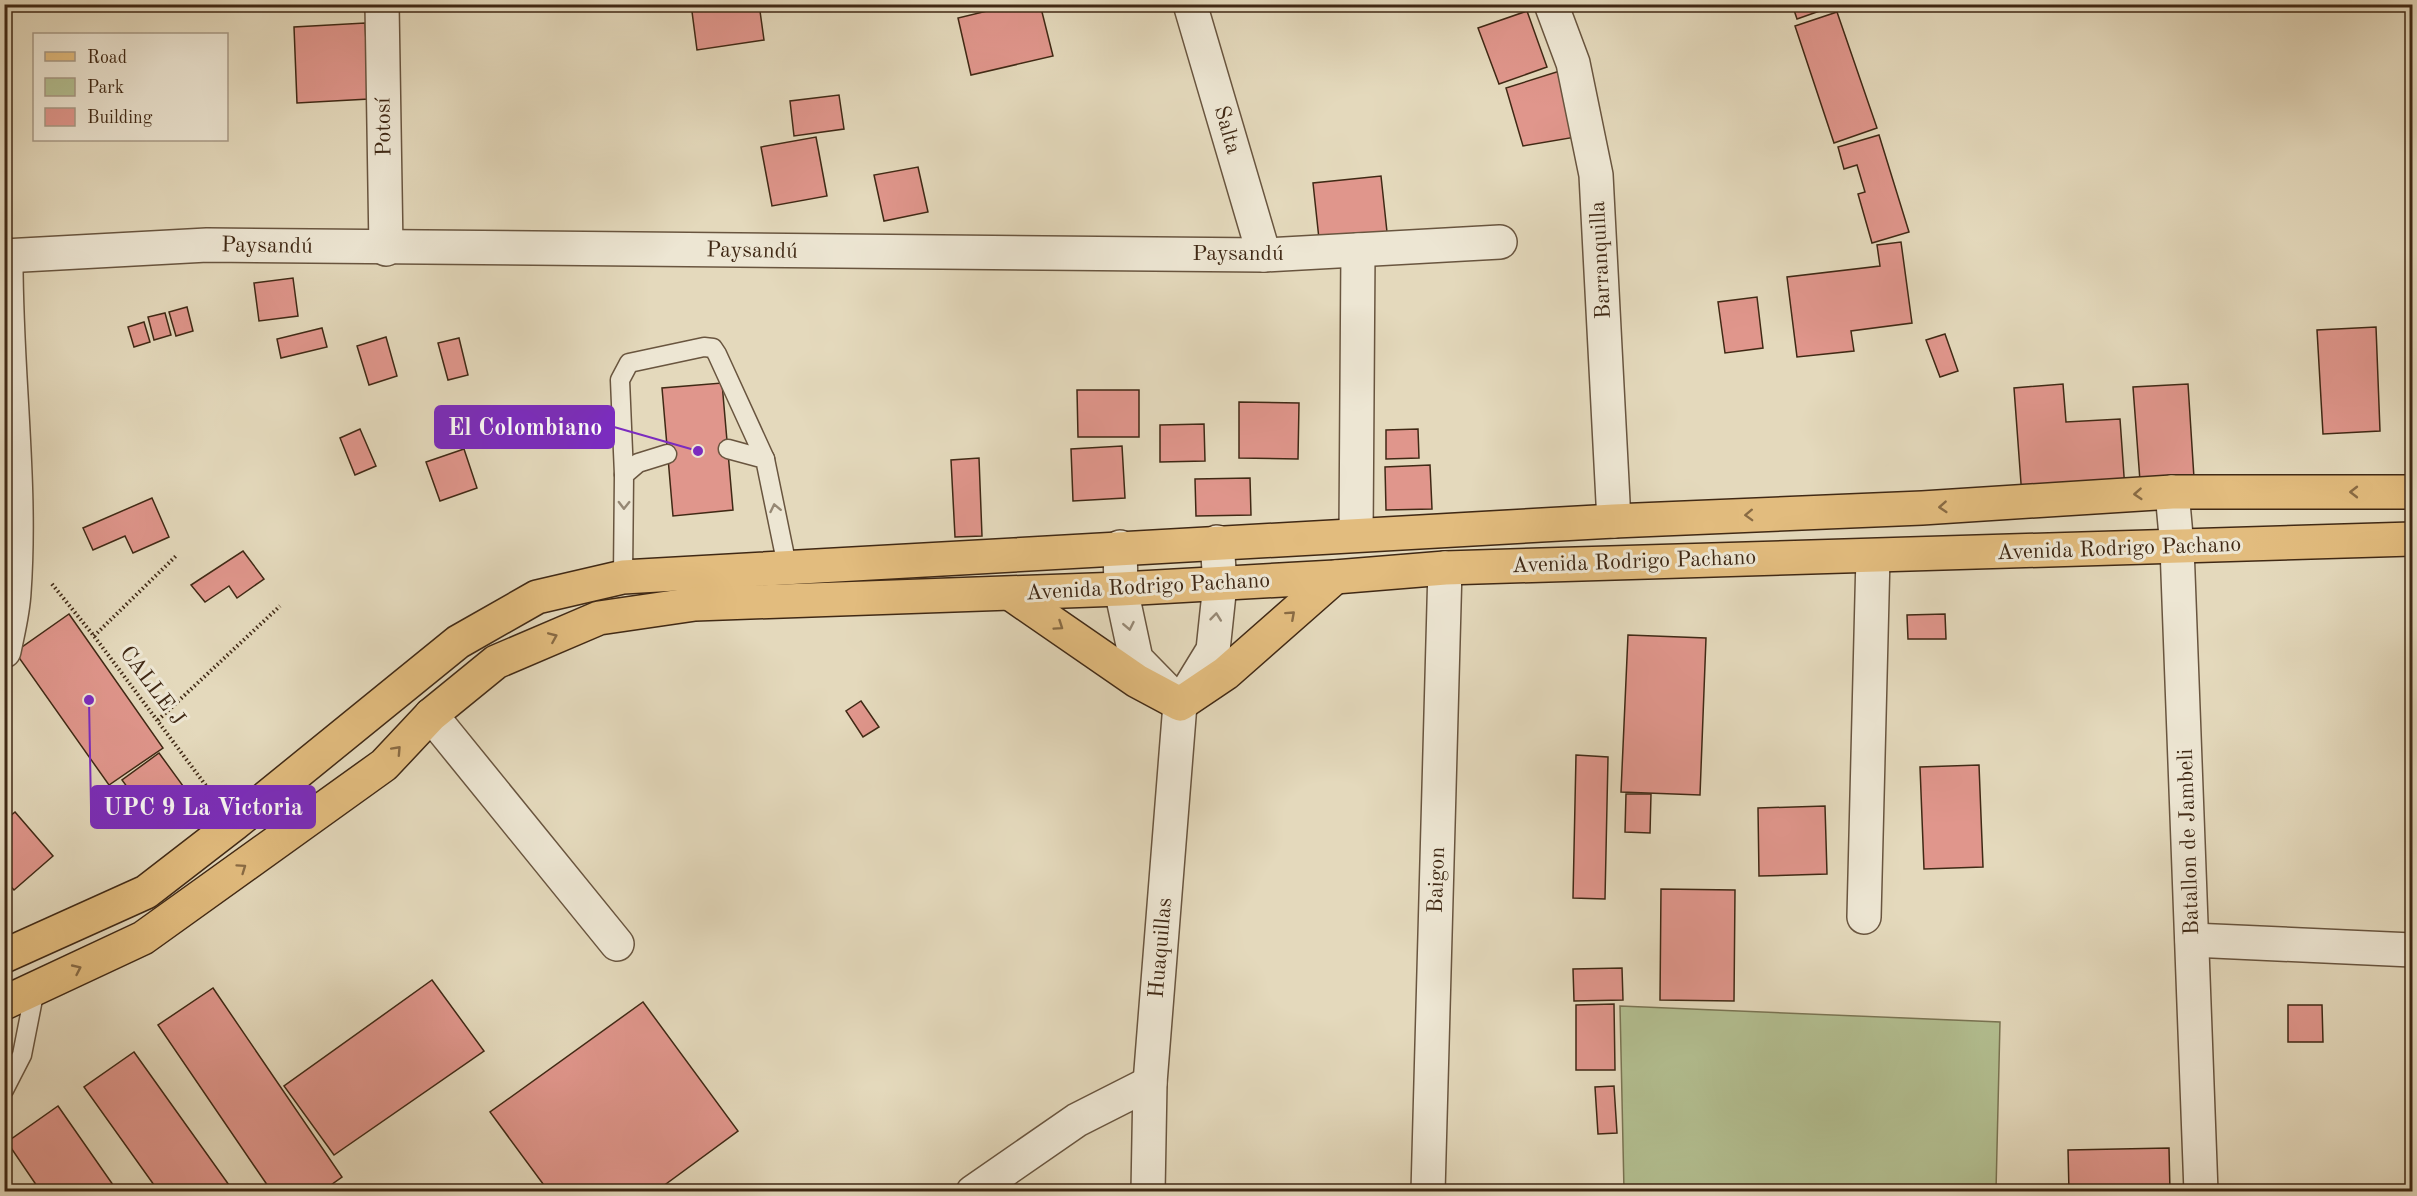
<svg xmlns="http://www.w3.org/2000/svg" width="2417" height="1196" viewBox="0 0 2417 1196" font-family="'Old Standard TT',serif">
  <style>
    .green { fill: #b3bf91; stroke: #7a7453; stroke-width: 1.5 }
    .building { fill: #e0968c; stroke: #402915; stroke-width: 1.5 }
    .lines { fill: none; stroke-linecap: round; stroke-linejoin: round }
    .service-casing { stroke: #69553f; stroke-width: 21 }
    .minor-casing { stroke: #69553f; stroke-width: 36 }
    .primary-casing { stroke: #402915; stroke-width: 36 }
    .path { stroke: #402915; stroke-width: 4; stroke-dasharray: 1.5 3; stroke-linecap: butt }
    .service { stroke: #ede6d3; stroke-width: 18 }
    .minor { stroke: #ede6d3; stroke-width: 33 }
    .primary { stroke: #e2bc7e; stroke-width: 33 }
    .oneway { stroke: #896b44 }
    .oneway2 { stroke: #968874 }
    .labels { text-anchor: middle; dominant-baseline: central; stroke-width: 6; stroke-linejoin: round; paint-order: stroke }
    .street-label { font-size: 22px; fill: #402915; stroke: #ede6d3 }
    .leader { fill: none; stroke: #7b2cbf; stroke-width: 2 }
    .callout-dot { fill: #7b2cbf; stroke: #ede6d3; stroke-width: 2 }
    .callout { fill: #7b2cbf; stroke: #7b2cbf; stroke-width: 2 }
    .callout-label { font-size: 24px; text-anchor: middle; font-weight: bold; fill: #fff }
  </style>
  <rect width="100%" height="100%" fill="#e4d9bc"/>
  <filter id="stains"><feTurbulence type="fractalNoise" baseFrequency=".00333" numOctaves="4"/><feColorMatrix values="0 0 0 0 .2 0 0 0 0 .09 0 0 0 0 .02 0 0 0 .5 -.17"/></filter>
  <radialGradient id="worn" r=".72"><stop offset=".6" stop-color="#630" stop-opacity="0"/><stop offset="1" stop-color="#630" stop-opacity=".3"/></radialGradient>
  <path class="green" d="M1620,1006L2000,1022L1996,1191H1624Z"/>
  <g class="building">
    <path d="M691,4H759L764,40L697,50Z"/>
    <path d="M1016,4H1040L1053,56L971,75L958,18Z"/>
    <path d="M1792,4H1830L1831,7L1797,19Z"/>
    <path d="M1527,11L1547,67L1499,84L1478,28Z"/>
    <path d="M1837,12L1877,128L1834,143L1795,26Z"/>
    <path d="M365,23L369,99L297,103L294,27Z"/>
    <path d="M1563,70L1576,137L1523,146L1506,88Z"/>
    <path d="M839,95L844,129L794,136L790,101Z"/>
    <path d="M1879,135L1909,232L1872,243L1858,194L1865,192L1857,165L1844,169L1838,147Z"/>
    <path d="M816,137L827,196L772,206L761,147Z"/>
    <path d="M918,167L928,212L884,221L874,175Z"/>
    <path d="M1381,176L1387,232L1319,239L1313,183Z"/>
    <path d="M1901,242L1912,323L1851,331L1854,351L1797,357L1787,277L1880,266L1877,245Z"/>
    <path d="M293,278L298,316L259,321L254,283Z"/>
    <path d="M1757,297L1763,348L1725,353L1718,302Z"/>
    <path d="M187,307L193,331L176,336L169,312Z"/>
    <path d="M165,313L171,335L154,340L148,317Z"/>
    <path d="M144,322L150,342L134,347L128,327Z"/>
    <path d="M2376,327L2380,431L2323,434L2317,330Z"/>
    <path d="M322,328L327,347L281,358L277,339Z"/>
    <path d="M1945,334L1958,371L1940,377L1926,340Z"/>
    <path d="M386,337L397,376L369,385L357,346Z"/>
    <path d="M459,338L468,375L448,380L438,343Z"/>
    <path d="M722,383L733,510L673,516L662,388Z"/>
    <path d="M2063,384L2066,422L2120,419L2125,490L2022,497L2014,388Z"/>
    <path d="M2188,384L2194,478L2140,481L2133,387Z"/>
    <path d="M1077,390H1139V437H1078Z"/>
    <path d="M1239,402L1299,403L1298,459L1239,458Z"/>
    <path d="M1204,424L1205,461L1160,462V425Z"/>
    <path d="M360,429L376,466L355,475L340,438Z"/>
    <path d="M1418,429L1419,458L1386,459V430Z"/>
    <path d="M1122,446L1125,498L1073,501L1071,449Z"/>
    <path d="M464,449L477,488L440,501L426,462Z"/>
    <path d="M979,458L982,536L955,537L951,460Z"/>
    <path d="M1430,465L1432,509L1386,510L1385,467Z"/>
    <path d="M1250,478L1251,515L1196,516L1195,479Z"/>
    <path d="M152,498L169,537L133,553L125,536L93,550L83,528Z"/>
    <path d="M243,551L264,579L237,598L229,586L205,602L191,585Z"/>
    <path d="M69,614L163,748L109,785L15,652Z"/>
    <path d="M1945,614L1946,639H1908L1907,615Z"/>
    <path d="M1628,635L1706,638L1700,795L1621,792Z"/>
    <path d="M861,701L879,727L863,737L846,711Z"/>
    <path d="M159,753L194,801L157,828L122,780Z"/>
    <path d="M1576,755L1608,757L1605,899L1573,898Z"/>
    <path d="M1979,765L1983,867L1924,869L1920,767Z"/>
    <path d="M1626,794H1651L1650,833L1625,832Z"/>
    <path d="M1825,806L1827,874L1759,876L1758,808Z"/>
    <path d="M15,812L53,856L14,890L4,879V821Z"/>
    <path d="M1661,889L1735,890L1734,1001L1660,1000Z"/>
    <path d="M1622,968L1623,1000L1574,1001L1573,969Z"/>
    <path d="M432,980L484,1051L334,1155L284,1086Z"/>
    <path d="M213,988L342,1177L321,1192H272L158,1025Z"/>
    <path d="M643,1002L738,1131L655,1192H549L490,1112Z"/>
    <path d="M1614,1004L1615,1070H1576V1005Z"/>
    <path d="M2288,1005H2322L2323,1042H2288Z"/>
    <path d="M134,1052L234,1192H159L84,1087Z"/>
    <path d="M1614,1086L1617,1133L1598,1134L1595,1087Z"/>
    <path d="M58,1106L118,1192H41L7,1142Z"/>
    <path d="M2169,1148L2170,1192H2069L2068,1150Z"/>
  </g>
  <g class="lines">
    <defs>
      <g id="service">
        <path d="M728,449L765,459L787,566"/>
        <path d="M624,475L620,380L629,363L704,347L713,348L717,354L765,459"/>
        <path d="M623,577L624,475L638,463L667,454"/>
        <path d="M4,1090L22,1055L35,989"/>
      </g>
      <g id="minor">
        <path d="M382,4L386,249"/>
        <path d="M1190,4L1264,255"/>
        <path d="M1551,4L1573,63L1596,175L1614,521"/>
        <path d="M4,256L207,245L1264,255L1500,242"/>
        <path d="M2172,492L2177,547L2201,1192"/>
        <path d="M1356,535L1358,250"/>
        <path d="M1120,547L1121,589L1136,659L1180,704L1213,650L1220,584L1217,542"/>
        <path d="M4,651C8,631 13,612 14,592C22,480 5,367 6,255"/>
        <path d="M431,715L617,944"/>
        <path d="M1864,917L1873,556"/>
        <path d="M2192,940L2412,950"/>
        <path d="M973,1192L1077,1120L1150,1083"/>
        <path d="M1148,1192L1150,1083L1180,704"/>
        <path d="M1428,1192L1445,568"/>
      </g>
      <g id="primary">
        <path d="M1011,594L1137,681L1180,704L1226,673L1335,577"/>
        <path d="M4,956L146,892L234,824L458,642L537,597L623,577L1614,521L1922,508L2172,492H2412"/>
        <path d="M4,1003L143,938L384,765L431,715L496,662L599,618L695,604L1121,589L1335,577L1445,568L2412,539"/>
      </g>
    </defs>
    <use href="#service" class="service-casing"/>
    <use href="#minor" class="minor-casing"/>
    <use href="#primary" class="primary-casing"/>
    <g class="path">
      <path d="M52,584L94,636L213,795"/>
      <path d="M94,636L176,556"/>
      <path d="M158,720L280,606"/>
    </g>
    <use href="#service" class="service"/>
    <use href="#minor" class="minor"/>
    <use href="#primary" class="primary"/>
  </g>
  <defs><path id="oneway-chevron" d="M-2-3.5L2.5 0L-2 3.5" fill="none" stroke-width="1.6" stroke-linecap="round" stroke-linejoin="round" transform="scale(1.5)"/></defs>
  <g class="oneway">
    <use href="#oneway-chevron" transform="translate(2354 492) rotate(-180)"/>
    <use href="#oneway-chevron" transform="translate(2138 494) rotate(176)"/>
    <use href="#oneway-chevron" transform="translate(1943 507) rotate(176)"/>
    <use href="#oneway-chevron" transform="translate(1749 515) rotate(178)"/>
    <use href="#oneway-chevron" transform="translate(1291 615) rotate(-42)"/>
    <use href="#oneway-chevron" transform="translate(1059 626) rotate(34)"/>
    <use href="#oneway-chevron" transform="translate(553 637) rotate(-23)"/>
    <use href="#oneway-chevron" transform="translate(397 750) rotate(-47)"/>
    <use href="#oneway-chevron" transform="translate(242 868) rotate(-35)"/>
    <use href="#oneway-chevron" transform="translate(77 969) rotate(-25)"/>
  </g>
  <g class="oneway2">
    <use href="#oneway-chevron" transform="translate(624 505) rotate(91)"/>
    <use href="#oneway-chevron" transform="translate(775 508) rotate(-102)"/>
    <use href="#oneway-chevron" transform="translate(1216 617) rotate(-84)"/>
    <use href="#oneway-chevron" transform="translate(1129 626) rotate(79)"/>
  </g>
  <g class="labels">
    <g class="street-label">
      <text transform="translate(384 127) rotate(-91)">Potosí</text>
      <text transform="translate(1227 130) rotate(74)">Salta</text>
      <text transform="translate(267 246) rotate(1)">Paysandú</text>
      <text transform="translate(752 251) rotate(1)">Paysandú</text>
      <text x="1238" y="254">Paysandú</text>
      <text transform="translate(1601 260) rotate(-93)">Barranquilla</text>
      <text transform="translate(2119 549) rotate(-2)">Avenida Rodrigo Pachano</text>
      <text transform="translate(1634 562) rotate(-2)">Avenida Rodrigo Pachano</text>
      <text transform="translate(1148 587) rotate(-3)">Avenida Rodrigo Pachano</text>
      <text transform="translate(152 686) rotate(53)">CALLE J</text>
      <text transform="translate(2189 842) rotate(-92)">Batallon de Jambeli</text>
      <text transform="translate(1437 880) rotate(-88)">Baigon</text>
      <text transform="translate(1161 948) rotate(-85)">Huaquillas</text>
    </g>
  </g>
  <path class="leader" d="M698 451L614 427M89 700L91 807"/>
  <g class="callout-dot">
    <circle cx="698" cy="451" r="6"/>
    <circle cx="89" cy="700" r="6"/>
  </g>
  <g class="callout">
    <rect x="435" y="406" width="179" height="42" rx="6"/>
    <rect x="91" y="786" width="224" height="42" rx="6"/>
  </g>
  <g class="callout-label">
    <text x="525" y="435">El Colombiano</text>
    <text x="203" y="815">UPC 9 La Victoria</text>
  </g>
  <rect width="2417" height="1196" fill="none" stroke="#e4d9bc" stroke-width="24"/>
  <rect x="6" y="6" width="2405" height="1184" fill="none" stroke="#402915" stroke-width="3"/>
  <rect x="12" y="12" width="2393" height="1172" fill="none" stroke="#402915" stroke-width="1.5"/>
  <rect x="33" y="33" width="195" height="108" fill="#ede6d3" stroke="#a89a87" stroke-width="1.5"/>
  <rect x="45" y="52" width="30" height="9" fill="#e2bc7e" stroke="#a89a87" stroke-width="1.5"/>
  <text x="87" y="63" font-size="18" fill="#402915">Road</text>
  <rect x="45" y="78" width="30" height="18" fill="#b3bf91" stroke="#a89a87" stroke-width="1.5"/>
  <text x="87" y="93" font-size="18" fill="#402915">Park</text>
  <rect x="45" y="108" width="30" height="18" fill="#e0968c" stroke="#a89a87" stroke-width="1.5"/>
  <text x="87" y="123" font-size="18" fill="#402915">Building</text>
  <rect width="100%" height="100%" filter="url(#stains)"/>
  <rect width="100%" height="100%" fill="url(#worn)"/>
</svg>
